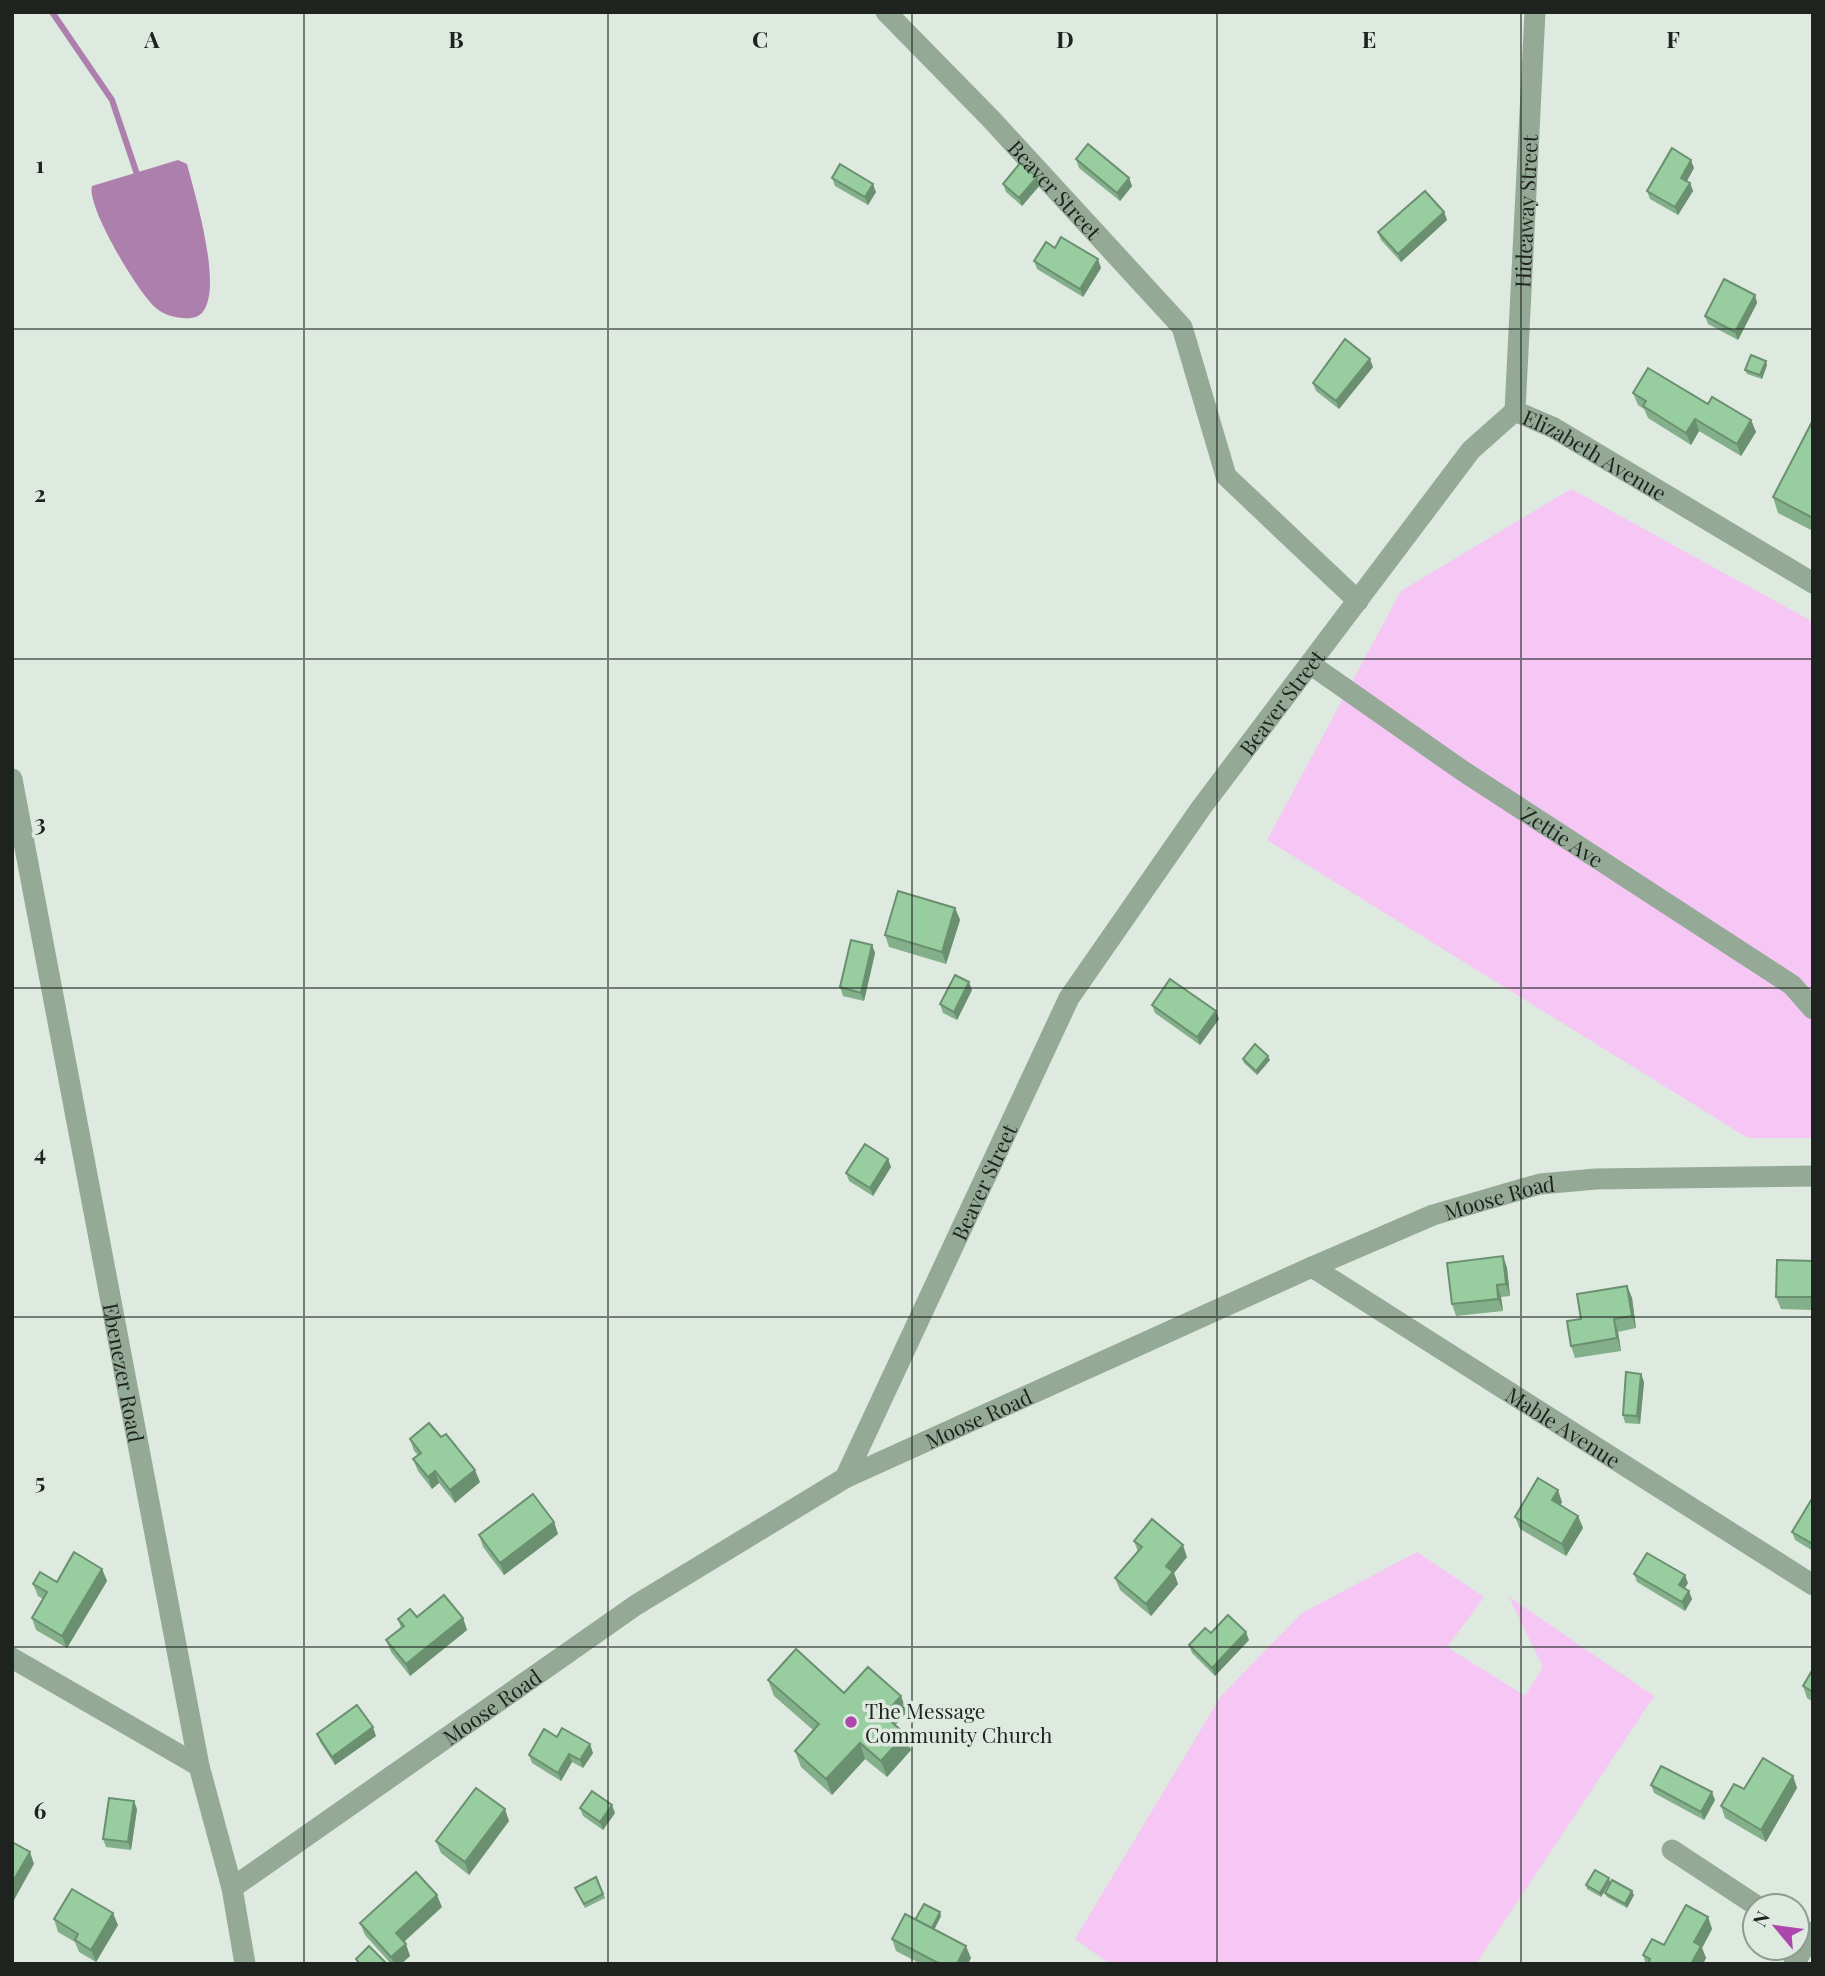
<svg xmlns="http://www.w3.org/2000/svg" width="1825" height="1976" viewBox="0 0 1825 1976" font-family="'Playfair Display',serif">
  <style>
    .green { fill: #f6c6f5 }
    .water { fill: #ad7fac }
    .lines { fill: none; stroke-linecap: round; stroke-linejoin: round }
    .stream { stroke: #ad7fac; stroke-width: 6 }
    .minor { stroke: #94aa97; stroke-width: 21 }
    .wall { fill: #83b08a }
    .shaded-wall { fill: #6a9070 }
    .building { fill: #98cda0; stroke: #6a9070; stroke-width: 2 }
    .grid { fill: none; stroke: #1e231f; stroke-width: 2; stroke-opacity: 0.55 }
    .poi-dot { fill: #ab47ad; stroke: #dee9df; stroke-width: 2.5 }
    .labels { text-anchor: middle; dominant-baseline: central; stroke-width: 7; stroke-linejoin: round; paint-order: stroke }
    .street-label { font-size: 21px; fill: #1e231f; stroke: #dee9df }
    .poi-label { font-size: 21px; fill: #1e231f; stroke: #dee9df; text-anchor: start }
    .grid-label { font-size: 23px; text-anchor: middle; font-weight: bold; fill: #1e231f; stroke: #dee9df; stroke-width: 7; stroke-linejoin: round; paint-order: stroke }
  </style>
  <rect width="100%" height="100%" fill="#dee9df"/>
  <g class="green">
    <path d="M1571,489L1813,622V1138H1748L1267,840L1401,591Z"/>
    <path d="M1417,1552L1484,1597L1447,1647L1525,1696L1543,1667L1509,1597L1654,1696L1476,1964H1110L1075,1939L1221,1696L1302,1613Z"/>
  </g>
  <path class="water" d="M178,160L187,164C193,189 233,315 191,318C179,319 165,316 156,308C138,293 86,206 92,186Z"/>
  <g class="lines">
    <path class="stream" d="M52,12L112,100L139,180"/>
    <g class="minor">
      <path id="s1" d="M886,12L991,119L1182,327L1226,476L1358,601"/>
      <path id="s2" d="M1515,411L1535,12"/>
      <path id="s3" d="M1515,411L1554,428L1813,583"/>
      <path id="s4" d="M1310,664L1463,771L1792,985L1813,1009"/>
      <path id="s5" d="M12,779L199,1766L232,1888L245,1964"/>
      <path id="s6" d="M1312,1267L1813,1585"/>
      <path id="s7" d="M845,1478L1069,998L1201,808L1471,450L1515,411"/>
      <path d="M12,1658L199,1766"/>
      <path d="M1672,1850L1757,1906"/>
      <path id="s8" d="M232,1888L636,1605L845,1478L1312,1267L1433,1215L1540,1184L1596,1179L1813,1176"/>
      <path d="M1794,1964L1813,1932"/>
    </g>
  </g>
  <g class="wall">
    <path d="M1076,159L1129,178L1132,186L1120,201L1079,168Z"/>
    <path d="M1694,168L1687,181L1690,183L1693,191L1678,215L1650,199L1647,191Z"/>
    <path d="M832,178L876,192L868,205L835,186Z"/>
    <path d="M1003,184L1040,185L1022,206L1006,192Z"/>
    <path d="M1444,212L1447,220L1401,262L1381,240L1378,232Z"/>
    <path d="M1055,248L1101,268L1083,297L1037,269L1034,261Z"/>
    <path d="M1755,295L1757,303L1738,340L1708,324L1705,316Z"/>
    <path d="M1767,365L1762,379L1747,374L1745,370Z"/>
    <path d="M1373,367L1339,409L1316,391L1313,383Z"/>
    <path d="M1633,393L1708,404L1751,420L1756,432L1741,456L1699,431L1691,445L1648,418L1644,409L1638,405Z"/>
    <path d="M1813,420V531L1778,513L1773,497Z"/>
    <path d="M955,908L960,920L946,964L889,947L885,935Z"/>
    <path d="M872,945L875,953L864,1001L843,996L840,987Z"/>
    <path d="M972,990L957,1020L943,1013L940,1004Z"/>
    <path d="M1152,1005L1219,1019L1200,1045L1155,1013Z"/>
    <path d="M1243,1059L1270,1060L1257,1075L1244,1063Z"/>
    <path d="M888,1159L891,1167L873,1196L849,1181L846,1173Z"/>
    <path d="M1503,1256L1507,1268L1510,1296L1501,1297L1503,1311L1456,1316L1452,1304Z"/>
    <path d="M1813,1261V1310L1781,1309L1776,1297Z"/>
    <path d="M1627,1286L1632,1298L1636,1328L1618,1332L1621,1351L1575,1358L1571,1346L1581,1319Z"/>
    <path d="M1641,1374L1644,1382L1640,1424L1625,1423L1623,1415Z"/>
    <path d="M410,1439L480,1482L455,1503L439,1483L432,1489L418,1471L413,1459L418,1455L414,1451Z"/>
    <path d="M1813,1497V1551L1795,1540L1792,1532Z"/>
    <path d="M1562,1502L1561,1505L1578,1516L1583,1528L1566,1556L1520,1529L1515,1517Z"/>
    <path d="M554,1522L558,1534L504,1575L483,1547L479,1535Z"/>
    <path d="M1134,1541L1187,1557L1174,1573L1178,1584L1151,1616L1120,1590L1115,1578L1138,1552Z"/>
    <path d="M102,1569L107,1581L67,1648L36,1630L32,1618L43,1599L38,1596L33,1584L57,1582Z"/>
    <path d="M1634,1574L1688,1583L1684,1588L1692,1599L1685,1611L1637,1582Z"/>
    <path d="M417,1617L463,1618L467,1630L410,1676L391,1652L386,1640L401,1628L398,1619Z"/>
    <path d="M1211,1633L1249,1640L1215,1676L1192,1653L1189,1645Z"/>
    <path d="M1813,1669V1702L1807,1698L1803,1686Z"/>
    <path d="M768,1680L844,1693L907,1712L895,1725L911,1750L887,1777L865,1759L832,1795L801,1767L795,1751L813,1730L774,1696Z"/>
    <path d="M317,1734L376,1736L335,1765L320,1742Z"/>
    <path d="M557,1737L593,1753L583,1768L572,1762L561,1781L532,1763L529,1755Z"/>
    <path d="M1793,1776L1797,1788L1766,1842L1725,1818L1721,1806L1744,1789Z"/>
    <path d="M1651,1785L1715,1800L1704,1820L1654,1793Z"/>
    <path d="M580,1808L615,1813L603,1830L583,1816Z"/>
    <path d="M137,1809L131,1850L106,1847L103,1839Z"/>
    <path d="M509,1821L469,1875L441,1853L436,1841Z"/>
    <path d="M596,1877L605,1898L585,1908L575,1888Z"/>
    <path d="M1610,1882L1601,1897L1587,1889L1586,1885Z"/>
    <path d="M1605,1893L1634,1895L1627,1908L1607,1897Z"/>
    <path d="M442,1907L404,1942L410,1956L401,1964H391L365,1935L360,1923Z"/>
    <path d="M941,1916L934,1930L971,1958L968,1964H921L896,1951L892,1939L915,1920Z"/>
    <path d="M1708,1917L1712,1929L1702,1948L1706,1958L1703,1964H1646L1643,1955L1664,1945Z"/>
    <path d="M54,1919L118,1925L96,1962L79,1952L75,1942L58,1932Z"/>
  </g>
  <g class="shaded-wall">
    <path d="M1691,160L1694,168L1684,186L1681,178Z"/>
    <path d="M1037,177L1040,185L1022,206L1019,198Z"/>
    <path d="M1129,178L1132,186L1120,201L1117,193Z"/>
    <path d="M1690,183L1693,191L1678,215L1675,207Z"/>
    <path d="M873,184L876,192L868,205L865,197Z"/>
    <path d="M1444,212L1447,220L1401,262L1398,254Z"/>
    <path d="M1098,259L1101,268L1083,297L1080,289Z"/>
    <path d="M1755,295L1757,303L1738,340L1735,332Z"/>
    <path d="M1370,359L1373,367L1339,409L1336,401Z"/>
    <path d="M1766,361L1767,365L1762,379L1760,375Z"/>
    <path d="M1695,419L1699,431L1691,445L1686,433Z"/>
    <path d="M1751,420L1756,432L1741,456L1737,444Z"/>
    <path d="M955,908L960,920L946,964L942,952Z"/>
    <path d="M872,945L875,953L864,1001L861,993Z"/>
    <path d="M969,982L972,990L957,1020L954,1012Z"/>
    <path d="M1216,1011L1219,1019L1200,1045L1197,1037Z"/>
    <path d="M1268,1056L1270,1060L1257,1075L1256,1071Z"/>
    <path d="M888,1159L891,1167L873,1196L870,1188Z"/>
    <path d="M1503,1256L1507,1268L1510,1296L1506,1284Z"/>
    <path d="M1497,1285L1501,1297L1503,1311L1498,1299Z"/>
    <path d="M1627,1286L1632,1298L1636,1328L1632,1316Z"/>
    <path d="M1614,1319L1618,1332L1621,1351L1617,1338Z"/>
    <path d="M1641,1374L1644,1382L1640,1424L1637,1416Z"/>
    <path d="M475,1470L480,1482L455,1503L450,1490Z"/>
    <path d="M435,1471L439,1483L432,1489L428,1477Z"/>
    <path d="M1558,1490L1562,1502L1556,1512L1552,1500Z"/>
    <path d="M1578,1516L1583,1528L1566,1556L1562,1544Z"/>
    <path d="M554,1522L558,1534L504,1575L500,1563Z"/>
    <path d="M1183,1545L1187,1557L1174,1573L1178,1584L1151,1616L1146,1604L1166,1566Z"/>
    <path d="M102,1569L107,1581L67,1648L62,1636Z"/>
    <path d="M1685,1575L1688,1583L1682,1593L1679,1585Z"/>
    <path d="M1689,1591L1692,1599L1685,1611L1682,1602Z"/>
    <path d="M463,1618L467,1630L410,1676L406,1664Z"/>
    <path d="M1246,1632L1249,1640L1215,1676L1212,1668Z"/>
    <path d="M901,1696L907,1712L890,1731L884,1715Z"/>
    <path d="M373,1727L376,1736L335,1765L332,1757Z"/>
    <path d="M905,1734L911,1750L887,1777L881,1761Z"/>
    <path d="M860,1743L865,1759L832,1795L826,1779Z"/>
    <path d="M590,1744L593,1753L583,1768L580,1760Z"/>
    <path d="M569,1754L572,1762L561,1781L558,1773Z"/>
    <path d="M1793,1776L1797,1788L1766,1842L1761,1830Z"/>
    <path d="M1712,1792L1715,1800L1704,1820L1701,1812Z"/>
    <path d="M134,1801L137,1809L131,1850L128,1842Z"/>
    <path d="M612,1805L615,1813L603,1830L600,1822Z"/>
    <path d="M505,1809L509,1821L469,1875L465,1862Z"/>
    <path d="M30,1852L34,1864L14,1900L12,1896V1883Z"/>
    <path d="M1609,1878L1610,1882L1601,1897L1600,1893Z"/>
    <path d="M1632,1891L1634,1895L1627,1908L1625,1904Z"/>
    <path d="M437,1895L442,1907L400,1945L396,1933Z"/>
    <path d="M940,1912L941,1916L933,1932L932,1928Z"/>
    <path d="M113,1913L118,1925L96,1962L91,1950Z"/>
    <path d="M1708,1917L1712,1929L1702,1948L1706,1958L1703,1964H1691L1694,1942Z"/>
    <path d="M406,1944L410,1956L401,1964H394L391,1957Z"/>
    <path d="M966,1946L971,1958L968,1964H957Z"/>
  </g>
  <g class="building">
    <path d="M1088,144L1129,178L1117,193L1076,159Z"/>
    <path d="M1672,148L1691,160L1681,178L1690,183L1675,207L1647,191Z"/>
    <path d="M1020,163L1037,177L1019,198L1003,184Z"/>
    <path d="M840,164L873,184L865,197L832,178Z"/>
    <path d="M1425,191L1444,212L1398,254L1378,232Z"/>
    <path d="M1061,237L1098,259L1080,289L1034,261L1046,242L1055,248Z"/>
    <path d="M1724,279L1755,295L1735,332L1705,316Z"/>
    <path d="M1345,339L1370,359L1336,401L1313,383Z"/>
    <path d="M1751,355L1766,361L1760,375L1745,370Z"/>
    <path d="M1648,368L1708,404L1712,397L1751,420L1737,444L1695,419L1686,433L1643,406L1646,401L1633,393Z"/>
    <path d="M1813,420V518L1773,497Z"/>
    <path d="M898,891L955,908L942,952L885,935Z"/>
    <path d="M851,940L872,945L861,993L840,987Z"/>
    <path d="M955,975L969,982L954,1012L940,1004Z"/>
    <path d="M1170,979L1216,1011L1197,1037L1152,1005Z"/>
    <path d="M1255,1044L1268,1056L1256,1071L1243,1059Z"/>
    <path d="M865,1144L888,1159L870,1188L846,1173Z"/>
    <path d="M1503,1256L1506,1284L1497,1285L1498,1299L1452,1304L1447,1263Z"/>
    <path d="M1777,1260L1813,1261V1297H1776Z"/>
    <path d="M1627,1286L1632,1316L1614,1319L1617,1338L1571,1346L1567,1321L1581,1319L1577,1294Z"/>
    <path d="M1626,1372L1641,1374L1637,1416L1623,1415Z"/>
    <path d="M429,1423L441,1437L446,1434L475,1470L450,1490L435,1471L428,1477L413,1459L421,1453L410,1439Z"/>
    <path d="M1538,1478L1558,1490L1552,1500L1578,1516L1562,1544L1515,1517Z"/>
    <path d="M533,1494L554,1522L500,1563L479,1535Z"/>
    <path d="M1813,1497V1544L1792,1532Z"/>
    <path d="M1152,1519L1183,1545L1166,1566L1173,1572L1146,1604L1115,1578L1142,1547L1134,1541Z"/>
    <path d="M74,1552L102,1569L62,1636L32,1618L47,1592L33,1584L40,1572L57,1582Z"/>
    <path d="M1647,1553L1685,1575L1679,1585L1689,1591L1682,1602L1634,1574Z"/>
    <path d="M444,1595L463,1618L406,1664L386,1640L404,1626L398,1619L410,1609L417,1617Z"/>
    <path d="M1228,1615L1246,1632L1212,1668L1189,1645L1205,1628L1211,1633Z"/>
    <path d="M796,1649L844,1693L868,1667L901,1696L884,1715L905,1734L881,1761L860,1743L826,1779L795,1751L819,1724L768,1680Z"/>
    <path d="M1813,1669V1692L1803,1686Z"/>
    <path d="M357,1705L373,1727L332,1757L317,1734Z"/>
    <path d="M562,1728L590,1744L580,1760L569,1754L558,1773L529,1755L544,1729L557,1737Z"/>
    <path d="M1763,1758L1793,1776L1761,1830L1721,1806L1734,1784L1744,1789Z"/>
    <path d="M1661,1766L1712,1792L1701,1812L1651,1785Z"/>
    <path d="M476,1788L505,1809L465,1862L436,1841Z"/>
    <path d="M592,1791L612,1805L600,1822L580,1808Z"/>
    <path d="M109,1798L134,1801L128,1842L103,1839Z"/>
    <path d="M12,1842L30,1852L12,1883Z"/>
    <path d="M1595,1870L1609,1878L1600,1893L1586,1885Z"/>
    <path d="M416,1872L437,1895L396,1933L406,1944L391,1957L360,1923Z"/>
    <path d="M596,1877L603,1894L584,1904L575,1888Z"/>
    <path d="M1612,1880L1632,1891L1625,1904L1605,1893Z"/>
    <path d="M72,1889L113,1913L91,1950L75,1940L78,1934L54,1919Z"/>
    <path d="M924,1904L940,1912L932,1928L915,1920Z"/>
    <path d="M1686,1905L1708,1917L1694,1942L1701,1946L1691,1964H1648L1650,1959L1643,1955L1652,1939L1664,1945Z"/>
    <path d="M905,1914L966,1946L957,1964H940L892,1939Z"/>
    <path d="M369,1946L386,1963L385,1964H360L356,1959Z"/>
  </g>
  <path class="grid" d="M304,12V1964M608,12V1964M912,12V1964M1217,12V1964M1521,12V1964M12,329H1813M12,659H1813M12,988H1813M12,1317H1813M12,1647H1813"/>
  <circle class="poi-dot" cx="851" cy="1722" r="7"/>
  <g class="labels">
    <g class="street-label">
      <text stroke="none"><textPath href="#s1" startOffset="245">Beaver Street</textPath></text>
      <text stroke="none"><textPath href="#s2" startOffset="200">Hideaway Street</textPath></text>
      <text stroke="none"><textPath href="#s3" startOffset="91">Elizabeth Avenue</textPath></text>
      <text stroke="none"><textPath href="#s7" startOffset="894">Beaver Street</textPath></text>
      <text stroke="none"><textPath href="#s4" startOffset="306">Zettie Ave</textPath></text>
      <text stroke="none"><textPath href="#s7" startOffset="327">Beaver Street</textPath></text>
      <text stroke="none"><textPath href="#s8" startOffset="1451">Moose Road</textPath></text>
      <text stroke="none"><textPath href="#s5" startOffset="604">Ebenezer Road</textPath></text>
      <text stroke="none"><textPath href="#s8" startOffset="884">Moose Road</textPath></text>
      <text stroke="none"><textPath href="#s6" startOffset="298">Mable Avenue</textPath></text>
      <text stroke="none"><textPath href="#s8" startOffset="317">Moose Road</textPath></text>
    </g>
    <g class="poi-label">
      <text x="865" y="1710">The Message<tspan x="865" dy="24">Community Church</tspan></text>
    </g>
  </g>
  <g class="grid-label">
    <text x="152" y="48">A</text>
    <text x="456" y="48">B</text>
    <text x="760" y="48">C</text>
    <text x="1065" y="48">D</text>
    <text x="1369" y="48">E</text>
    <text x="1673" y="48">F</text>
    <text x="40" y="173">1</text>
    <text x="40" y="502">2</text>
    <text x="40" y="831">3</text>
    <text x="40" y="1161">4</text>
    <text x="40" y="1490">5</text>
    <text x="40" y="1819">6</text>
  </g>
  <rect width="1825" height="1976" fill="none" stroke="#1e231f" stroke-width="28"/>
  <g transform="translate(1776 1927) rotate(299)"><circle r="33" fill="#dee9df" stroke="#919a92" stroke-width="2"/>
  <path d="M0-5L12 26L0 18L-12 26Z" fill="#ab47ad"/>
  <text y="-10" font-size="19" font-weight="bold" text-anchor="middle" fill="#1e231f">N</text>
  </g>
</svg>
